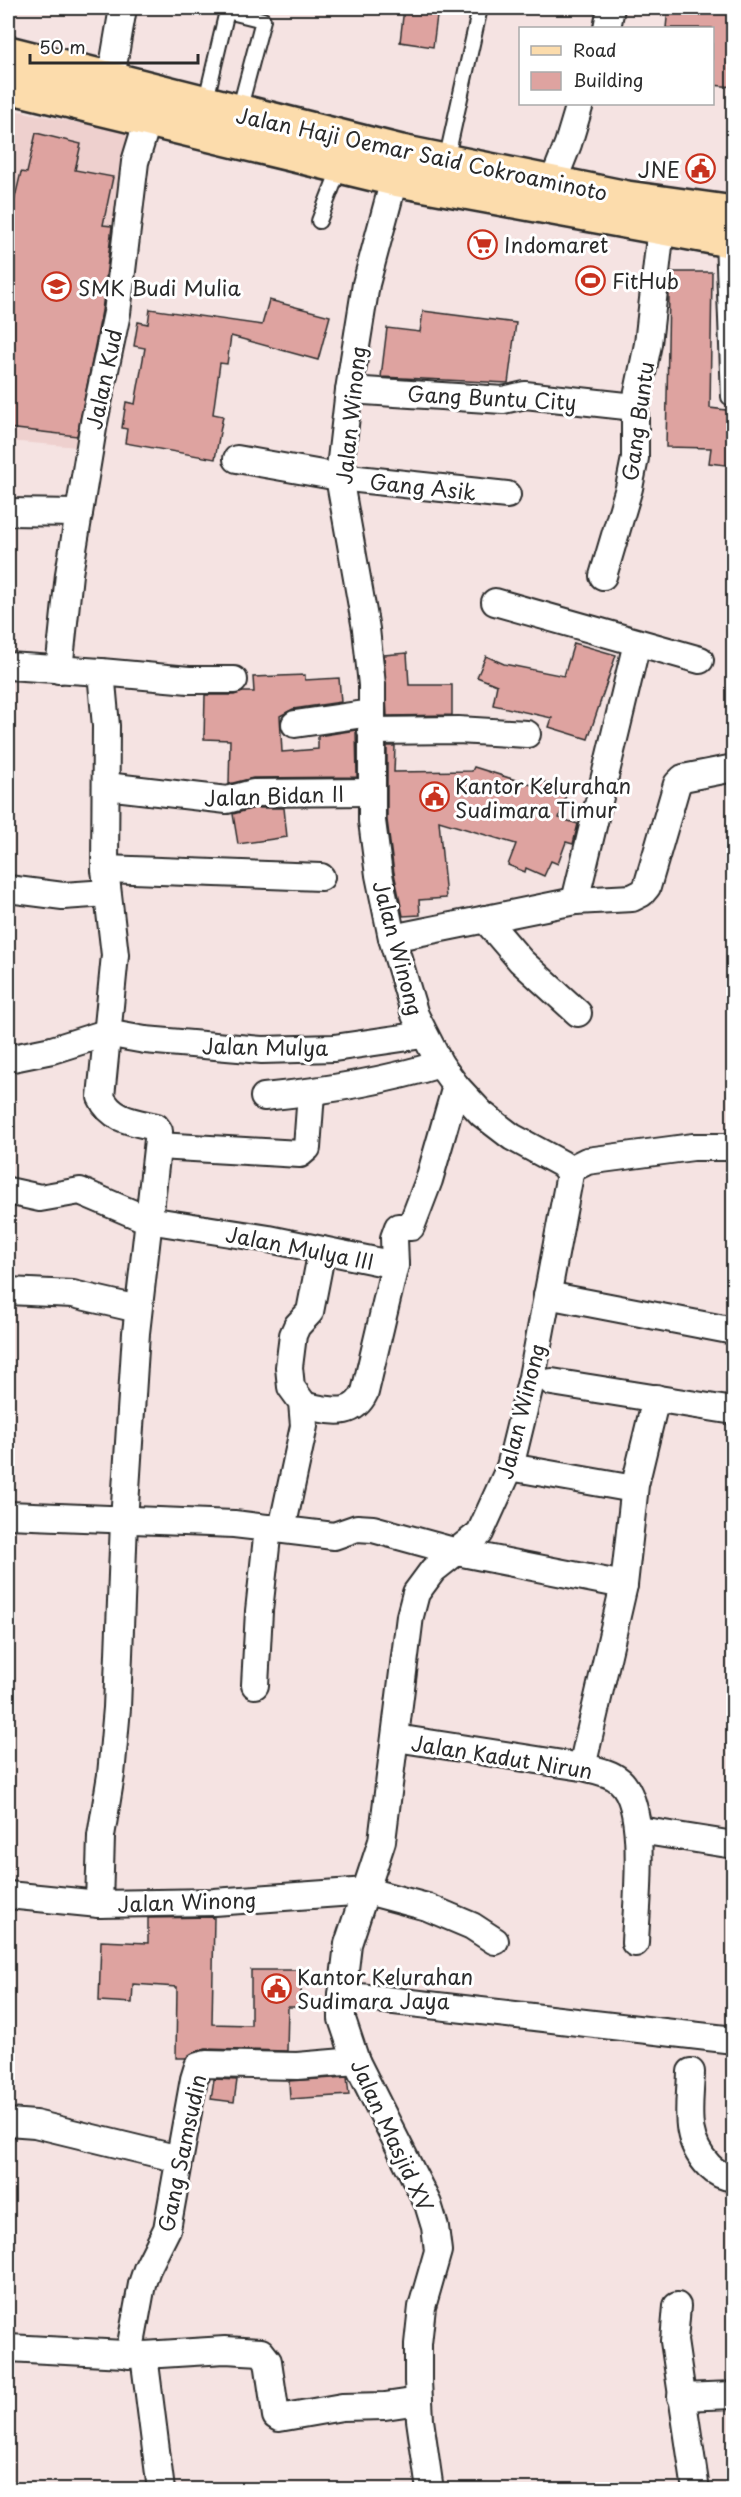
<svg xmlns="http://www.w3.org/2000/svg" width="741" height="2497" viewBox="0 0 741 2497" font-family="'Playpen Sans',sans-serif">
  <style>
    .built { fill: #eed0ce }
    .building { fill: #dea3a0; stroke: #2b2b2b; stroke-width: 1.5 }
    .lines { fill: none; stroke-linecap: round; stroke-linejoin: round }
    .service-casing { stroke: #2b2b2b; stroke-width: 18 }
    .minor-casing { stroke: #2b2b2b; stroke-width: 30 }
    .primary-casing { stroke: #2b2b2b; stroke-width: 38 }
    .service { stroke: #fff; stroke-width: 14 }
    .minor { stroke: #fff; stroke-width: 26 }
    .primary { stroke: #fcdcac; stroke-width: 33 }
    .labels { text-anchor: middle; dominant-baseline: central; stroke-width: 6; stroke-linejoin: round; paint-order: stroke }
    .street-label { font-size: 21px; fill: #2b2b2b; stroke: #fff }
    .poi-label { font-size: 21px; fill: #2b2b2b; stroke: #fff; text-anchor: start }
  </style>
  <rect width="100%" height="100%" fill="#f5e3e2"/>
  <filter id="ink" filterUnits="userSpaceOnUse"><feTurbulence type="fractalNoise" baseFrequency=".0167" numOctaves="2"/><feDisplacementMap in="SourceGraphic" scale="12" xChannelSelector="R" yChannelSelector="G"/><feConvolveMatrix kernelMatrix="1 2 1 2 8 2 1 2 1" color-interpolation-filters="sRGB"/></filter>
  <g filter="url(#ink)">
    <path class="built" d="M8,109L134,134L78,447L8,441Z"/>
    <g class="building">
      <path d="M404,8H438L433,47L400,42Z"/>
      <path d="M668,8H734V87L712,85V28H666Z"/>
      <path d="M36,133L81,144L75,170L113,177L103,225L112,226L102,311L77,436L8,428V227L21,172L27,173Z"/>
      <path d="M671,272H712L710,408L734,411V466L709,463L711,448L666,447L669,294Z"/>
      <path d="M269,300L330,316L318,360L231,336L227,364L220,363L213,414L223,416L215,459L125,443L127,429L122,428L126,402L135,404L145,348L134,346L138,322L148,324L150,309L262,325Z"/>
      <path d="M423,311L516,323L508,383L381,377L387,328L420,332Z"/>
      <path d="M574,643L616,655L588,739L549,727L552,718L493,705L497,685L477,677L486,656L504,664L564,676Z"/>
      <path d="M407,653L409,685H452V715L387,716L384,655Z"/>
      <path d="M305,675V680L339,678L341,702L293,709L280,716L282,752L318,749V736L356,730L357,777L253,778L229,784L230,740L204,739L205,695H234L243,692H254L253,677Z"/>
      <path d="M387,746H395L394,772L472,771L474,767L535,786L537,780L568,789L559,818L578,824L573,844L566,842L558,864L551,861L544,876L526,868L525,872L508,865L516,844L439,821L446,898L419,900L420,915L403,916L394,873L387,820Z"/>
      <path d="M255,808H284L287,837L238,844L233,814Z"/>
      <path d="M214,1917L212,2024L251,2025V1970H301V2007H288L287,2051L206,2049L194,2052L186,2058H176L177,1987L133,1984L132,2003L99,2001L101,1941L148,1943V1918Z"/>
      <path d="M347,2077L349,2095L290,2099L289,2081Z"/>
      <path d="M214,2079L237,2080L234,2102L211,2099Z"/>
    </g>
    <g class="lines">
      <defs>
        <g id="service">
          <path d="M205,104L227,11L263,20L239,111"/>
          <path d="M446,161L480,8"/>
          <path d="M319,221L340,167"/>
          <path d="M723,240L729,397"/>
        </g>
        <g id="minor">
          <path d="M607,28L611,8"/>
          <path d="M105,95L111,78L123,8"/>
          <path d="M399,161L366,284L349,390L339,477L366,629L372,685V821L379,875L392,938L415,1015L440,1064L456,1086L482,1114L512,1137L562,1164L570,1174L532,1377L510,1467L480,1533L433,1570L416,1593L410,1616L382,1841L348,1944L342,1995V2019L356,2061L428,2204L435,2227L438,2251L422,2307L418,2344V2381L420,2420L430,2490"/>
          <path d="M553,182L568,144L580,104"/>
          <path d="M349,390L503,400L525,395L635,407"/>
          <path d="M237,459L339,477L507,495"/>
          <path d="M8,512L79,513"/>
          <path d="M603,576L629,488L635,458V407L648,344L661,228"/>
          <path d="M495,602L700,660"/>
          <path d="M8,666L101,672L106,726L105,869L115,955L101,1097C111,1120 134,1122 156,1127L159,1131L136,1333L124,1521L117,1708L111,1775L101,1836L99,1904"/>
          <path d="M59,670L69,574L94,422L117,313L135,162L153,103"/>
          <path d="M101,672L189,680H234"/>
          <path d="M295,724L371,713"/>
          <path d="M371,731L458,730L527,734"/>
          <path d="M106,786L227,800L253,793L370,792"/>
          <path d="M105,869L321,877"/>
          <path d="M8,889L63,896L107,893"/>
          <path d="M575,901L637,643"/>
          <path d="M485,919L521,961L578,1013"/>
          <path d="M392,938L575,901L632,898L642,893L647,887L677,784L683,778L734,768"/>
          <path d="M8,1059L52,1050L106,1033L145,1040L262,1050L334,1048L423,1035"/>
          <path d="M264,1097C324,1091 382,1082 440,1064"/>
          <path d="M158,1146L300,1154L307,1148L311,1093"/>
          <path d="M569,1170L587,1161L693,1147H734"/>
          <path d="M8,1191L40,1198L80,1191L148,1220L269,1239L395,1265"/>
          <path d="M8,1291L73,1294L138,1309"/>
          <path d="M547,1295L734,1331"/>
          <path d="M552,1382L734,1411"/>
          <path d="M303,1406C329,1409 352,1420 365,1392L395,1265L394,1238L398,1227H411L429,1180L456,1086"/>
          <path d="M510,1467L634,1489"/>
          <path d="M8,1515L234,1524L334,1536L357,1528L373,1529L457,1552L624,1585"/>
          <path d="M282,1529L304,1426L302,1402L291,1387L289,1367L293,1335L297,1326L310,1312L322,1250"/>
          <path d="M255,1685L259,1611L268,1528"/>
          <path d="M396,1738L582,1767C595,1770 610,1772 620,1781C649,1807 636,1906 635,1943"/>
          <path d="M582,1767L624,1585L635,1485L656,1398"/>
          <path d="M639,1830L734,1845"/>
          <path d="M8,1895L99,1904L214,1902L367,1891L427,1907L472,1926L495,1941"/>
          <path d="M342,1995L734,2040"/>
          <path d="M691,2072C690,2107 682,2138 709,2166C716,2173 723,2177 734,2178"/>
          <path d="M8,2122L35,2124L179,2159"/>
          <path d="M677,2306L674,2341L696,2490"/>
          <path d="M8,2348L144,2355L161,2490"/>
          <path d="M129,2355L142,2284L147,2269L167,2229L194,2079L198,2066L206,2064L297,2066L356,2061"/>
          <path d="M144,2355L225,2350L261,2352L268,2361L276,2416L279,2418L342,2407L385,2406L419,2401"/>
          <path d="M681,2397L734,2395"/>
        </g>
        <g id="primary">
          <path d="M8,53L401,152L627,198L734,213"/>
          <path d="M8,86L394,179L734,241"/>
        </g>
      </defs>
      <use href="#service" class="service-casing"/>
      <use href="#minor" class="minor-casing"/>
      <use href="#primary" class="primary-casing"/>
      <use href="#service" class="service"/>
      <use href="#minor" class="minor"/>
      <use href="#primary" class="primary"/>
    </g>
  </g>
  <defs>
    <symbol id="civic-ring" viewBox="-11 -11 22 22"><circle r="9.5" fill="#fff" stroke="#c8321e" stroke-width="1.5"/><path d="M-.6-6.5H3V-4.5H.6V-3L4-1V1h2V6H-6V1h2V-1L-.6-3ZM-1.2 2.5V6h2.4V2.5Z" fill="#c8321e"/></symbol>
    <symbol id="supermarket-ring" viewBox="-11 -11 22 22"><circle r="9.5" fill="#fff" stroke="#c8321e" stroke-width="1.5"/><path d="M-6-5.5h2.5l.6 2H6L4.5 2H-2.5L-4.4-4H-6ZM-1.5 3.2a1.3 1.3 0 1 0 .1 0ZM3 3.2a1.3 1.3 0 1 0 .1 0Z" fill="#c8321e"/></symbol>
    <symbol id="stadium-ring" viewBox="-11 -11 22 22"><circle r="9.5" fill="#fff" stroke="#c8321e" stroke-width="1.5"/><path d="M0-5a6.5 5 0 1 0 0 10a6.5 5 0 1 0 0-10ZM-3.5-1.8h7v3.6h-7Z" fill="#c8321e"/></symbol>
    <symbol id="school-ring" viewBox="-11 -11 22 22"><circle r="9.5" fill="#fff" stroke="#c8321e" stroke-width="1.5"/><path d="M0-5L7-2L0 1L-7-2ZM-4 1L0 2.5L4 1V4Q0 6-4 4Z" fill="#c8321e"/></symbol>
  </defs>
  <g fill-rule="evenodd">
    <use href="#civic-ring" x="684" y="152" width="33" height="33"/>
    <use href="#supermarket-ring" x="466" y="228" width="33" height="33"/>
    <use href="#stadium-ring" x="574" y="264" width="33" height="33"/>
    <use href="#school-ring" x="40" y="270" width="33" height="33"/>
    <use href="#civic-ring" x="418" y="780" width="33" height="33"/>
    <use href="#civic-ring" x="260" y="1972" width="33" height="33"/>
  </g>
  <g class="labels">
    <g class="street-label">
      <text transform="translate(422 153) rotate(12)">Jalan Haji Oemar Said Cokroaminoto</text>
      <text transform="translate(103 379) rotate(-78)">Jalan Kud</text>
      <text transform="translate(492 397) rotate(3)">Gang Buntu City</text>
      <text transform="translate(350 415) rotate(-84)">Jalan Winong</text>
      <text transform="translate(637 421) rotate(-82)">Gang Buntu</text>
      <text transform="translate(423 486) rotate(6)">Gang Asik</text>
      <text transform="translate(274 795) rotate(-2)">Jalan Bidan II</text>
      <text transform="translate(399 948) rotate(75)">Jalan Winong</text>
      <text transform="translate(265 1046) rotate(1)">Jalan Mulya</text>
      <text transform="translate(300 1247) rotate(11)">Jalan Mulya III</text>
      <text transform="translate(520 1411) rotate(-76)">Jalan Winong</text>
      <text transform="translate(502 1756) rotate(9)">Jalan Kadut Nirun</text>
      <text transform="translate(187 1901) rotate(-2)">Jalan Winong</text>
      <text transform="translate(393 2135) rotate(65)">Jalan Masjid XV</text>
      <text transform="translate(181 2153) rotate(-78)">Gang Samsudin</text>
    </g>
    <g class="poi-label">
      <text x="680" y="169" text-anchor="end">JNE</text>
      <text x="504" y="244">Indomaret</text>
      <text x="612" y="280">FitHub</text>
      <text x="78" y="287">SMK Budi Mulia</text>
      <text x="455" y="785">Kantor Kelurahan<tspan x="455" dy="24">Sudimara Timur</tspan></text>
      <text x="297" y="1976">Kantor Kelurahan<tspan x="297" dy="24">Sudimara Jaya</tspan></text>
    </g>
  </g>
  <rect width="741" height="2497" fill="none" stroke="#fff" stroke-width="30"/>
  <rect x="15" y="15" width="711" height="2467" fill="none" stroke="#2b2b2b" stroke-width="2" filter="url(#ink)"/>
  <rect x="519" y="27" width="195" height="78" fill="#ffffff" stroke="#aaaaaa" stroke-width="1.5"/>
  <rect x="531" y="46" width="30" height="9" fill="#fcdcac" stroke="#aaaaaa" stroke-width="1.5"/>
  <text x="573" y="57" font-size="18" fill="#2b2b2b">Road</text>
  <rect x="531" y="72" width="30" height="18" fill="#dea3a0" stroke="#aaaaaa" stroke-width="1.5"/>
  <text x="573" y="87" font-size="18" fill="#2b2b2b">Building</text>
  <path d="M30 54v9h168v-9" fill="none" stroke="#2b2b2b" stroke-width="3"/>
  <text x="39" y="54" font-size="18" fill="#2b2b2b" stroke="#ffffff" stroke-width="4.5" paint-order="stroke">50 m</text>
</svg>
